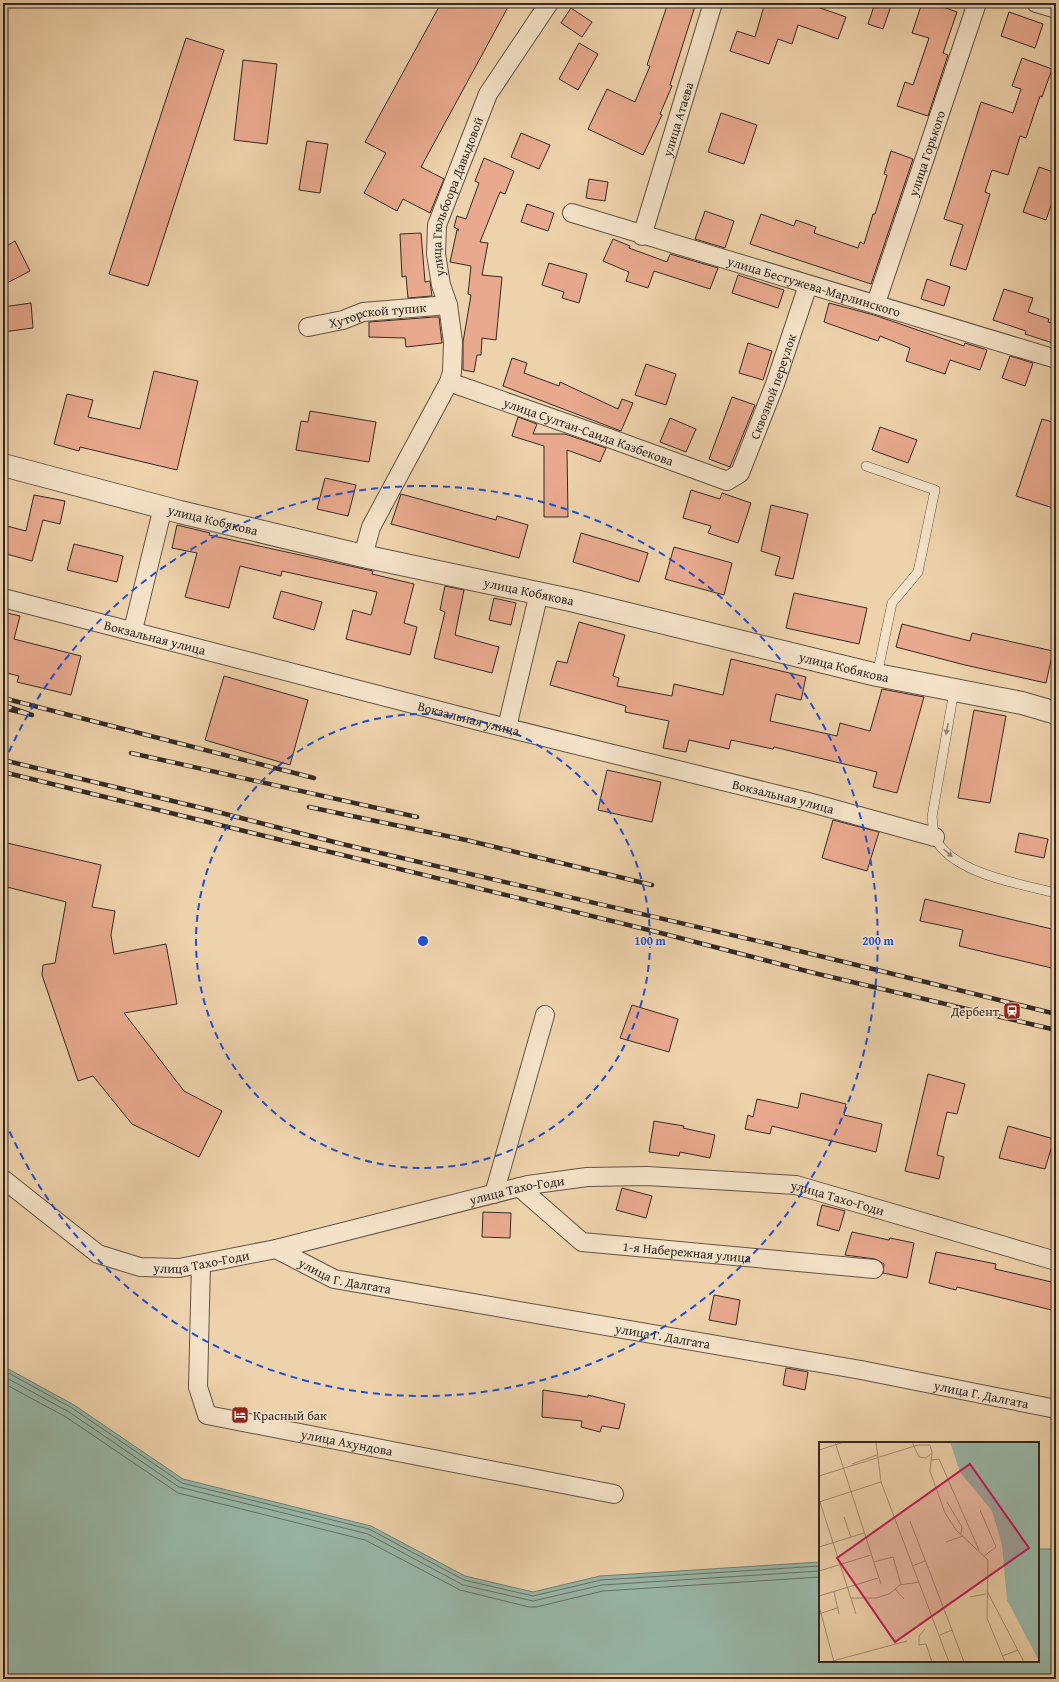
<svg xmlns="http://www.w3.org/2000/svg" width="1059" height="1682" viewBox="0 0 1059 1682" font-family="'Gentium Book Plus',serif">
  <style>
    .water { fill: #99b8a9; stroke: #717f73 }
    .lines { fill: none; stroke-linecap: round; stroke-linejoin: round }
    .shore { stroke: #667066; stroke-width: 1 }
    .building { fill: #e9a98e; stroke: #342923 }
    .service-casing { stroke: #625345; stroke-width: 10 }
    .minor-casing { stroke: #625345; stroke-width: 20 }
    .tertiary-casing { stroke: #625345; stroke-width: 24 }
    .service { stroke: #f4e2c8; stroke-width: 9 }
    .minor { stroke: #f4e2c8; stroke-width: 18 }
    .tertiary { stroke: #f4e2c8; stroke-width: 22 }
    .rail-casing { stroke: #342923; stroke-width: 4.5 }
    .rail { stroke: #f4e2c8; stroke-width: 3; stroke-dasharray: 9; stroke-linecap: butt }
    .oneway { fill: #948676 }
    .ring { fill: none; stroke: #1d4ed8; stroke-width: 2; stroke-dasharray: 7 5 }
    .labels { text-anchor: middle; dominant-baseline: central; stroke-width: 3.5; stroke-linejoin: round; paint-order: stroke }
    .street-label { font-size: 13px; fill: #342923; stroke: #f4e2c8 }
    .poi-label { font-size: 13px; fill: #342923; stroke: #f4e2c8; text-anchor: end }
    .inset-road { fill: none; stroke: #a48e75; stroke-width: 1 }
    .view { fill: #c2185b; fill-opacity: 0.15; stroke: #c2185b; stroke-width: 2 }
    .inset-edge { fill: none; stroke: #342923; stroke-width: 2 }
    .centre { fill: #1d4ed8; stroke: #f4e2c8; stroke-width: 2 }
    .ring-label { font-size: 12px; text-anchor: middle; font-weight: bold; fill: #1d4ed8; stroke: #f4e2c8; stroke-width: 3.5; stroke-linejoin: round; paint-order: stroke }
  </style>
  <rect width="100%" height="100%" fill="#eed2ab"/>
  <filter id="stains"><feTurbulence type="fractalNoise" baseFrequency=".005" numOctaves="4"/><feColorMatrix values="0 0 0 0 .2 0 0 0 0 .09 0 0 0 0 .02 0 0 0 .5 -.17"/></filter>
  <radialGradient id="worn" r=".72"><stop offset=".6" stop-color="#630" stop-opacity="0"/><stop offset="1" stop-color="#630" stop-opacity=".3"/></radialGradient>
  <path class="water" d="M3,1366L74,1405L183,1479L371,1526L465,1576L533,1592L600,1576L820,1562V1661H1038V1549H1056V1679H3Z"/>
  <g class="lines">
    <g class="shore">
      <path d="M3,1370L72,1408L182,1483L369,1529L464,1580L533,1596L601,1580L820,1566"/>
      <path d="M3,1376L69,1412L179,1487L368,1534L463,1585L533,1601L602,1585L820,1571"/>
      <path d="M3,1383L66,1417L178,1493L365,1540L460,1590L529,1607H536L603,1591L820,1577"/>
    </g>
  </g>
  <g class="building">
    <path d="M441,3H502L508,7L421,167L444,179L430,213L403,199L397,211L364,193L386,153L365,142Z"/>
    <path d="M668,3H696L670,85L672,86L660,114L662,115L643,155L588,129L607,89L635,102L650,66L647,65Z"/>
    <path d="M765,3H806L846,17L838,39L798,25L792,44L778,39L769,64L730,51L737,31L755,37Z"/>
    <path d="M875,3H892L883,29L868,24Z"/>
    <path d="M922,3H932L957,12L943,53L948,55L928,116L897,106L905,82L913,85L929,38L912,33Z"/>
    <path d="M571,8L592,22L582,37L561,23Z"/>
    <path d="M1009,12L1043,24L1035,48L1001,36Z"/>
    <path d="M186,38L224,50L148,286L109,274Z"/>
    <path d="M579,43L598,54L578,90L559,79Z"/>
    <path d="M1022,58L1052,69L1042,97L1040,96L1026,138L1020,136L1008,175L992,170L985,192L990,194L966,270L950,265L963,225L944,219L981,102L1013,113L1021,89L1012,86Z"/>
    <path d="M243,60L277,64L267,144L234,140Z"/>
    <path d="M721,113L757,125L744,164L708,152Z"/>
    <path d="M521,133L550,145L539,169L511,157Z"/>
    <path d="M307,141L328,144L320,193L299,190Z"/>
    <path d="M891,151L913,159L871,284L750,244L761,214L794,226L796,220L816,227L814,233L858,248L860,242L864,244L873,214H875L887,175L884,174Z"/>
    <path d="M484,158L514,171L505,194L500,192L480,242L488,243L482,275L502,277L496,340L482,338L481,355H477L474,372L463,370V342L471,295L468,294L471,266L450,262L457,230H459L454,227L457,216L466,219L479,183L475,181Z"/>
    <path d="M1039,167L1056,173V191L1046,220L1023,212Z"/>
    <path d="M589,179L608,182L605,201L586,198Z"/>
    <path d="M527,204L554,213L548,231L521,222Z"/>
    <path d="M705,211L734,221L725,248L695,239Z"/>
    <path d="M421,233L425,282L430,281L432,296L408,298L406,276L402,277L400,234Z"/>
    <path d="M613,239L630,246L629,248L667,262L670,254L718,268L710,289L654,271L648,288L626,281L629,272L603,261Z"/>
    <path d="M15,241L30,271L3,285V248Z"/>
    <path d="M549,263L587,274L579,303L562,298L564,292L542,285Z"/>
    <path d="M738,275L784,290L778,308L732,293Z"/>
    <path d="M927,279L950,287L944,306L921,299Z"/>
    <path d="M1004,289L1033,298L1028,312L1049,319L1048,322L1056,324V344L1025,334L1026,331L993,320Z"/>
    <path d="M31,303L33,328L3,332V307Z"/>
    <path d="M829,303L874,315L964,346L965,343L987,350L980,370L950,360L945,374L906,361L910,348L880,336L878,341L824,322Z"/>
    <path d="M434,317H439L442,343L406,347L405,338L369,337V322Z"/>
    <path d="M748,343L772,351L763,380L739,373Z"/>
    <path d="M1010,356L1033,363L1025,386L1002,378Z"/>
    <path d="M512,358L527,363L524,373L559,386L560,382L618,409L622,399L633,403L621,431L503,386Z"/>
    <path d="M646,364L676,374L666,405L635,395Z"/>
    <path d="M154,371L198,381L177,470L80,447L79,451L54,444L67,394L93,400L88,417L140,429Z"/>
    <path d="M732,397L755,405L730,467L709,459Z"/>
    <path d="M310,411L376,422L369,462L296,450L301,421L308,422Z"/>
    <path d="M518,417L537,424L533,434H565L606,448L600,462L567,450L568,517H544V446L512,436Z"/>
    <path d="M670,418L696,429L686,452L660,442Z"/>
    <path d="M1042,419L1056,423V509L1016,496Z"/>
    <path d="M880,427L917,440L908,463L872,450Z"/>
    <path d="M325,478L356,485L348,516L317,509Z"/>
    <path d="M691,490L720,499L722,493L751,503L738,543L708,533L711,526L683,518Z"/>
    <path d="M401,494L496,520L497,516L528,525L519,558L391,524Z"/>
    <path d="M34,495L65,501L60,524L43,520L32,561L3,553V525L26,531Z"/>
    <path d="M771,505L808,514L793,579L775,575L780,557L761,551Z"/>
    <path d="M177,525L210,533L209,535L373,571L372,574L414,584L404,623L417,627L410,655L346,639L353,610L371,615L377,592L282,571L281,576L240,566L229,608L185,597L197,553L172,548Z"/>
    <path d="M581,533L648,553L639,582L573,562Z"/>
    <path d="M74,544L123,556L117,582L67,570Z"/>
    <path d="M674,547L732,563L724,595L665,579Z"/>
    <path d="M445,586L464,590L455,635L499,647L492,673L434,658L445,612L440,610Z"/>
    <path d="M281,591L322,602L314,630L273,618Z"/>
    <path d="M794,593L867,608L859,644L786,628Z"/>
    <path d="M494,598L516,603L511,625L489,620Z"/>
    <path d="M3,612L20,616L14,639L81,656L71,695L17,682L19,676L3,672Z"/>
    <path d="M579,622L625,635L613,676L619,678L617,686L672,696L674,684L723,695L731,659L806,677L801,700L776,694L770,721L837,736L840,723L870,731L882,689L924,697L897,793L873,787L877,772L774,747L773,749L731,740L729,749L689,740L686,752L663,748L669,721L625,712L626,706L550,685L557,661L567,663Z"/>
    <path d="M902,624L970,641L972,633L1053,651L1046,683L965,665L896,647Z"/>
    <path d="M224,676L308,700L290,765L205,740Z"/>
    <path d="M974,710L1006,716L990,803L958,798Z"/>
    <path d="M607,770L661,782L652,822L598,810Z"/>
    <path d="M833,820L879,832L867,871L822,858Z"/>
    <path d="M1019,833L1048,839L1044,858L1015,852Z"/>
    <path d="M3,842L101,865L92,907L115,911L111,935L114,954L166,944L177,1004L124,1013L184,1091L222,1111L199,1157L132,1124L93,1076L78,1081L42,975L43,965L55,963L66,902L3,886Z"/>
    <path d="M925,899L1056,930V969L959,946L963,930L920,921Z"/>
    <path d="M632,1005L678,1019L669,1052L620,1038Z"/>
    <path d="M928,1074L965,1084L957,1114L947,1112L937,1155L944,1157L939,1179L905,1171Z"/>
    <path d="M801,1093L846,1104L844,1115L882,1124L876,1152L772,1126L770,1134L745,1129L748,1115L753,1117L757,1099L798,1108Z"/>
    <path d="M654,1121L684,1126L683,1128L715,1135L710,1158L680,1152L679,1156L649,1152Z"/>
    <path d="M1008,1126L1054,1139L1045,1169L999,1158Z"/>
    <path d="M622,1188L652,1196L646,1218L616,1210Z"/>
    <path d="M822,1205L845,1211L839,1231L817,1225Z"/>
    <path d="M483,1212L511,1213L510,1238L482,1237Z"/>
    <path d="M852,1232L889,1240L890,1238L914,1243L907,1278L883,1273L884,1264L875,1259L845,1255Z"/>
    <path d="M936,1252L996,1264L995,1269L1056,1283V1311L957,1287L956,1290L929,1283Z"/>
    <path d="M714,1295L740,1300L736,1325L709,1320Z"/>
    <path d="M786,1368L808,1372L805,1390L783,1385Z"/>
    <path d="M543,1390L588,1397V1395L625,1404L619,1429L602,1426L600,1432L581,1427L582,1421L542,1417Z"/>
  </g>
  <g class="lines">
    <defs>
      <g id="service">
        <path d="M866,466L935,490L918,572L892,603L877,675"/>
        <path d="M954,691L932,817C933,823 933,832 935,838C953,874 1021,884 1056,893"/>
      </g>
      <g id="minor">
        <path d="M1036,3L1056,9"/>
        <path id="s1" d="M572,213L1056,359"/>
        <path id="s2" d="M642,236L713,3"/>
        <path id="s3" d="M876,303L977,3"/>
        <path id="s4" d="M308,327L343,320L363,312L448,305"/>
        <path id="s5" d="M449,382L620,442L727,481L740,473L775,384L808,285"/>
        <path id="s6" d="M363,556L371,527L449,382L452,372L453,342L448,305L441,285L436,254L437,225L488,94L549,3"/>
        <path id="s7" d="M3,598L483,722L808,802L935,837"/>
        <path d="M133,630L163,507"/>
        <path d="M507,727L539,593"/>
        <path id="s8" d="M3,1179L98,1254L140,1267L179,1268L276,1249L528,1185L587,1177L647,1176L796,1185L1056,1261"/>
        <path id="s9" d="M519,1187L582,1242L874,1269"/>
        <path d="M494,1194L545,1015"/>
        <path id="s10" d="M276,1249L334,1279L861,1370L1056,1409"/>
        <path id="s11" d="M201,1264L198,1387L207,1415L614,1494"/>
      </g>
      <g id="tertiary">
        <path id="s12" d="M3,465L180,512L363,556L575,601L877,675L1022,703L1056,713"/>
      </g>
    </defs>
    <use href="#service" class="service-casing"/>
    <use href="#minor" class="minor-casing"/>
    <use href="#tertiary" class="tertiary-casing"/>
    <use href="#service" class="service"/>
    <use href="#minor" class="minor"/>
    <use href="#tertiary" class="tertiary"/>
    <defs>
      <g id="rail">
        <path d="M3,698L314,778"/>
        <path d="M3,705L32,715L3,708"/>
        <path d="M131,753L417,817"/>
        <path d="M3,760L210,810L342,844L779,946L1056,1014"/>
        <path d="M3,772L657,932L814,973L1056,1030"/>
        <path d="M309,807L466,840L652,885"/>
      </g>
    </defs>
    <use href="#rail" class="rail-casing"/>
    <use href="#rail" class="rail"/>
  </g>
  <defs><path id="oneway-solid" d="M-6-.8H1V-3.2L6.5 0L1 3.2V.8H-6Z"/></defs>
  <g class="oneway">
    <use href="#oneway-solid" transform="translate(947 729) rotate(100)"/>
    <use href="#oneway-solid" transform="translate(948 853) rotate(42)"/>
  </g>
  <g class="ring">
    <circle cx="423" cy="941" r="227"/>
    <path d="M4 763A455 455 0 1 1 4 1119"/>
  </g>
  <defs>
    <symbol id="station-square" viewBox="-11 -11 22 22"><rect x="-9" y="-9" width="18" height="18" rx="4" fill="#8f2418" stroke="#f4e2c8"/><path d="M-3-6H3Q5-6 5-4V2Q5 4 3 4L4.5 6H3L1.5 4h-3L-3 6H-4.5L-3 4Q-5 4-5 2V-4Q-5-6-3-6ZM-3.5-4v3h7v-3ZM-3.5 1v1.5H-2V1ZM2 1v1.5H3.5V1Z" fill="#fff"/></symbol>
    <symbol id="hotel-square" viewBox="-11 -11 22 22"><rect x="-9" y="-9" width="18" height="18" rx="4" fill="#8f2418" stroke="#f4e2c8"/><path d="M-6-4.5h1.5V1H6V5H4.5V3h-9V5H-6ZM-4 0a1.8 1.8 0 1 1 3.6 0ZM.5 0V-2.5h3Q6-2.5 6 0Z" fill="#fff"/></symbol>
  </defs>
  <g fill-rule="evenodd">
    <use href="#station-square" x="1002" y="1001" width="20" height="20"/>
    <use href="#hotel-square" x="230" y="1405" width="20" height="20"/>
  </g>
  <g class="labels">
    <g class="street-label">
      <text stroke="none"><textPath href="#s2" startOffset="122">улица Атаева</textPath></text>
      <text stroke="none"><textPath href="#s3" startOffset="158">улица Горького</textPath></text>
      <text stroke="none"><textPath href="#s6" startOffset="386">улица Гюльбоора Давыдовой</textPath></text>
      <text stroke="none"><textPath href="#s1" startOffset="253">улица Бестужева-Марлинского</textPath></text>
      <text stroke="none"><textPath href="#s4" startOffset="71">Хуторской тупик</textPath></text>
      <text stroke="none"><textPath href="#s5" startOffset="403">Сквозной переулок</textPath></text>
      <text stroke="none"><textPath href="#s5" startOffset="148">улица Султан-Саида Казбекова</textPath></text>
      <text stroke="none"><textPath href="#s12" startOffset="217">улица Кобякова</textPath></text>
      <text stroke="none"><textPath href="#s12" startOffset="541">улица Кобякова</textPath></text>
      <text stroke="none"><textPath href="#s7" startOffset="157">Вокзальная улица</textPath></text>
      <text stroke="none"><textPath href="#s12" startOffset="865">улица Кобякова</textPath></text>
      <text stroke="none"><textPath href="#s7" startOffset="481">Вокзальная улица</textPath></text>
      <text stroke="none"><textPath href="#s7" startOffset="805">Вокзальная улица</textPath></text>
      <text stroke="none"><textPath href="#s8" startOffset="551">улица Тахо-Годи</textPath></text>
      <text stroke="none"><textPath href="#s8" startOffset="875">улица Тахо-Годи</textPath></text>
      <text stroke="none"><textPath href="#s9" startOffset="189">1-я Набережная улица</textPath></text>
      <text stroke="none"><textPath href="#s8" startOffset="227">улица Тахо-Годи</textPath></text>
      <text stroke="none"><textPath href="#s10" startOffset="75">улица Г. Далгата</textPath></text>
      <text stroke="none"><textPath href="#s10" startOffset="399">улица Г. Далгата</textPath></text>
      <text stroke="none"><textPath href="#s10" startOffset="723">улица Г. Далгата</textPath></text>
      <text stroke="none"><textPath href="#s11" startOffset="295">улица Ахундова</textPath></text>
    </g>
    <g class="poi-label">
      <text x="999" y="1011">Дербент</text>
      <text x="253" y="1415" text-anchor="start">Красный бак</text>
    </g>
  </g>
  <g transform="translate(819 1442)">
    <rect width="220" height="220" fill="#eed2ab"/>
    <path d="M131,0H220V219L188,158L183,103L173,69L141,30Z" fill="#99b8a9"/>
    <path class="inset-road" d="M16,0L62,142M57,0L62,40L130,220M93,0L100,15L107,16L112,12M0,8L25,0M112,18L120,17L160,108M33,22L58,13M0,34L99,3H111L113,10L111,29L126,71L137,88L169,118L168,176L186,220M0,57L37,172M0,60L62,40M128,60L143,85L142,92M161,68L177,105L165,114M25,75L32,95M91,79L133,188L121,193M127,100L144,94M0,105L45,91M54,120L74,115L82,143M93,124L106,119M0,129L52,113M76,147L85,157M168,149L205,220M15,150L20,172M0,154L59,136M151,155L167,152M32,156H57L70,152L81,143L100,140M0,164L15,220M0,172L18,166M106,187L100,194V203L107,202L113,220M133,188L145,220M183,214L199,208M10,220L88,199"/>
    <path class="view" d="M151,22L210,106L76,200L18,116Z"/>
    <rect width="220" height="220" class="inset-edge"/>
  </g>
  <circle cx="423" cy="941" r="6" class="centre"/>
  <g class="ring-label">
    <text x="650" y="945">100 m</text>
    <text x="878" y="945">200 m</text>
  </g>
  <rect width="1059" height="1682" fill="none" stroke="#eed2ab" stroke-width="16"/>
  <rect x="4" y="4" width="1051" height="1674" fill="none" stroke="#342923" stroke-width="2"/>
  <rect x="8" y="8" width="1043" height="1666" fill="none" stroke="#342923"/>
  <rect width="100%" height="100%" filter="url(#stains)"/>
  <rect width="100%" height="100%" fill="url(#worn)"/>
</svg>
